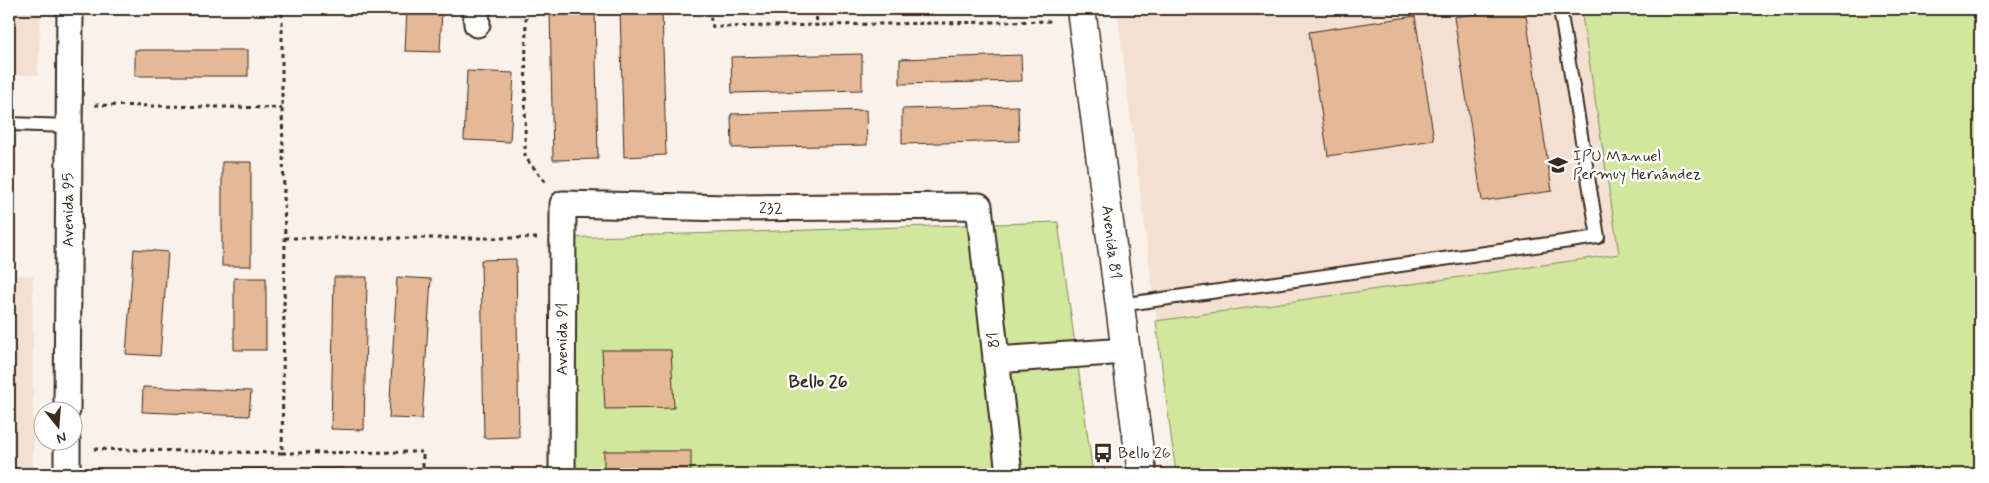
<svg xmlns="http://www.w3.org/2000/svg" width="1989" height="483" viewBox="0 0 1989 483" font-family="Mynerve,sans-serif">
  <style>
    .built { fill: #f4e0d1 }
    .green { fill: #d0e79c; stroke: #86885d }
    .building { fill: #e6b996; stroke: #3b2a1e }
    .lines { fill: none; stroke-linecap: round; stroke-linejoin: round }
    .lane-casing { stroke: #3b2a1e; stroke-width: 16 }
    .street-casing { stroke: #3b2a1e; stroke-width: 29 }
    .secondary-casing { stroke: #3b2a1e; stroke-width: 31 }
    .path { stroke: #3b2a1e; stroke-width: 3; stroke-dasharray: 4 4; stroke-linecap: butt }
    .lane { stroke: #fff; stroke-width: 12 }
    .street { stroke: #fff; stroke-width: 25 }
    .secondary { stroke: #fff; stroke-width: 28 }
    .labels { text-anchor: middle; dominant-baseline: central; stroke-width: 5; stroke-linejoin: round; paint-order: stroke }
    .poi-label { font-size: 16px; fill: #3b2a1e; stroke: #fff; text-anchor: start }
    .street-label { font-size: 16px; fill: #3b2a1e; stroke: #fff }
    .neighbourhood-label { font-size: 18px; font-weight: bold; fill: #3b2a1e; stroke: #fff }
  </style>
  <rect width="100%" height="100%" fill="#faf1ea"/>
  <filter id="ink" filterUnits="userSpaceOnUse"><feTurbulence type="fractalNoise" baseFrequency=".02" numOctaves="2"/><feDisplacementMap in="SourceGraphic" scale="10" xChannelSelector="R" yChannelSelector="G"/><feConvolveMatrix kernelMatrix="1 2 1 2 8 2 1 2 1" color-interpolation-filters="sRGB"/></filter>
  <g filter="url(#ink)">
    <g class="built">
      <path d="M9,9H41L38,75H9Z"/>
      <path d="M1117,9H1980V474H1176Z"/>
      <path d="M9,274L33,276V474H9Z"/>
    </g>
    <g class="green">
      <path d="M1581,9H1980V474H1176L1156,321L1619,254Z"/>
      <path d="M1058,222L1093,474H569L562,238Z"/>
    </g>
    <g class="building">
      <path d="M407,9H442L440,52L405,51Z"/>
      <path d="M550,9H595L598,159L553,160Z"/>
      <path d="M620,9H662L666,155L624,157Z"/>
      <path d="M1510,9H1525L1552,191L1482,201L1454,17Z"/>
      <path d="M1415,16L1434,140L1328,156L1309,32Z"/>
      <rect x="135" y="50" width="113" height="26"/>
      <path d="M862,54V90L732,93L731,57Z"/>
      <path d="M1021,55L1022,81L900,84V59Z"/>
      <path d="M467,71L514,73L510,142L464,140Z"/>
      <path d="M1018,106L1019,141L902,144V109Z"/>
      <path d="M866,110L867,145L732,148L731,114Z"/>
      <rect x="222" y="162" width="29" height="104"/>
      <path d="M134,249L168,252L160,356L126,354Z"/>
      <path d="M516,259L519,437L484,438L481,260Z"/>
      <path d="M334,277H367L364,430L331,429Z"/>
      <path d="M397,277L431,279L422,419L389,418Z"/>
      <rect x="234" y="278" width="32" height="72"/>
      <path d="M602,350H671L674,408L605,409Z"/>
      <path d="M143,387L251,391L249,416L142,412Z"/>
      <rect x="604" y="451" width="87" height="23"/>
      <path d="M344,468V474H189V469Z"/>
      <path d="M132,471L171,472V474H132Z"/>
      <rect x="485" y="472" width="28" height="2"/>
    </g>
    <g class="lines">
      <defs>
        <g id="lane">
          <path d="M9,124L69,126"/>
          <path d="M1120,305L1598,237L1560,9"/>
        </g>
        <g id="street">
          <path d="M476,9L477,24"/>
          <path d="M996,360L1126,351"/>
          <path d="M67,410L70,9"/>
          <path d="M67,474V440"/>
          <path d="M562,474L563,204L728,208L979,206L1009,474"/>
        </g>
        <path id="secondary" d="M1081,9L1142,474"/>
      </defs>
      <use href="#lane" class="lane-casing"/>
      <use href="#street" class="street-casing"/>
      <use href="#secondary" class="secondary-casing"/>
      <g class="path">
        <path d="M526,9L525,157L547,184"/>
        <path d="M708,9L713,27L1054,21"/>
        <path d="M816,9L817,26"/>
        <path d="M95,105L282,108"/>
        <path d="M285,238H537"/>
        <path d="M94,449L282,453L285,238L282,108V9"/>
        <path d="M282,453L423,452V474"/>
      </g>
      <use href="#lane" class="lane"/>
      <use href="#street" class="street"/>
      <use href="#secondary" class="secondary"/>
    </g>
  </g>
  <defs>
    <symbol id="school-bare" viewBox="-9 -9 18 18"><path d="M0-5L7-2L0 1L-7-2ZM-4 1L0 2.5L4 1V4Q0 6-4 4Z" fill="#3b2a1e" stroke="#fff" stroke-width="2.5" paint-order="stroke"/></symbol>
    <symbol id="bus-bare" viewBox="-9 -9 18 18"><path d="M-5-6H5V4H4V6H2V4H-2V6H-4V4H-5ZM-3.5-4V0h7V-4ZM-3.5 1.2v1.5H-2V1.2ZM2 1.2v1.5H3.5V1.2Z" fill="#3b2a1e" stroke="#fff" stroke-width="2.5" paint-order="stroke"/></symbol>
  </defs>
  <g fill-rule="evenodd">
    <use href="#school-bare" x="1544" y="151" width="28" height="28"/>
    <use href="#bus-bare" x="1089" y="439" width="28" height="28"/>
  </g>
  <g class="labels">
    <g class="poi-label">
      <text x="1573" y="156">IPU Manuel<tspan x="1573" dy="18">Permuy Hernández</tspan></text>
      <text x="1118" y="453">Bello 26</text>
    </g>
    <g class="street-label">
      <text x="771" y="208">232</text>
      <text transform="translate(68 210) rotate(-90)">Avenida 95</text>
      <text transform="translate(1111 242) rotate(83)">Avenida 81</text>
      <text transform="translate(562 339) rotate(-90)">Avenida 91</text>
      <text transform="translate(994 340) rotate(-96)">81</text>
    </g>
    <g class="neighbourhood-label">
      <text x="818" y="382">Bello 26</text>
    </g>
  </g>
  <rect width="1989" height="483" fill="none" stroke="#fff" stroke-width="30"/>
  <rect x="15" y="15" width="1959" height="453" fill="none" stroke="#3b2a1e" stroke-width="2" filter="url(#ink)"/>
  <g transform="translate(58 426) rotate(163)"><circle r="24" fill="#ffffff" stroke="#b1aaa5"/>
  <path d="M0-4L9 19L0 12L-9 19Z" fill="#3b2a1e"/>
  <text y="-8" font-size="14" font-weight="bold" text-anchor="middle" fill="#3b2a1e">N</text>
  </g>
</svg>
